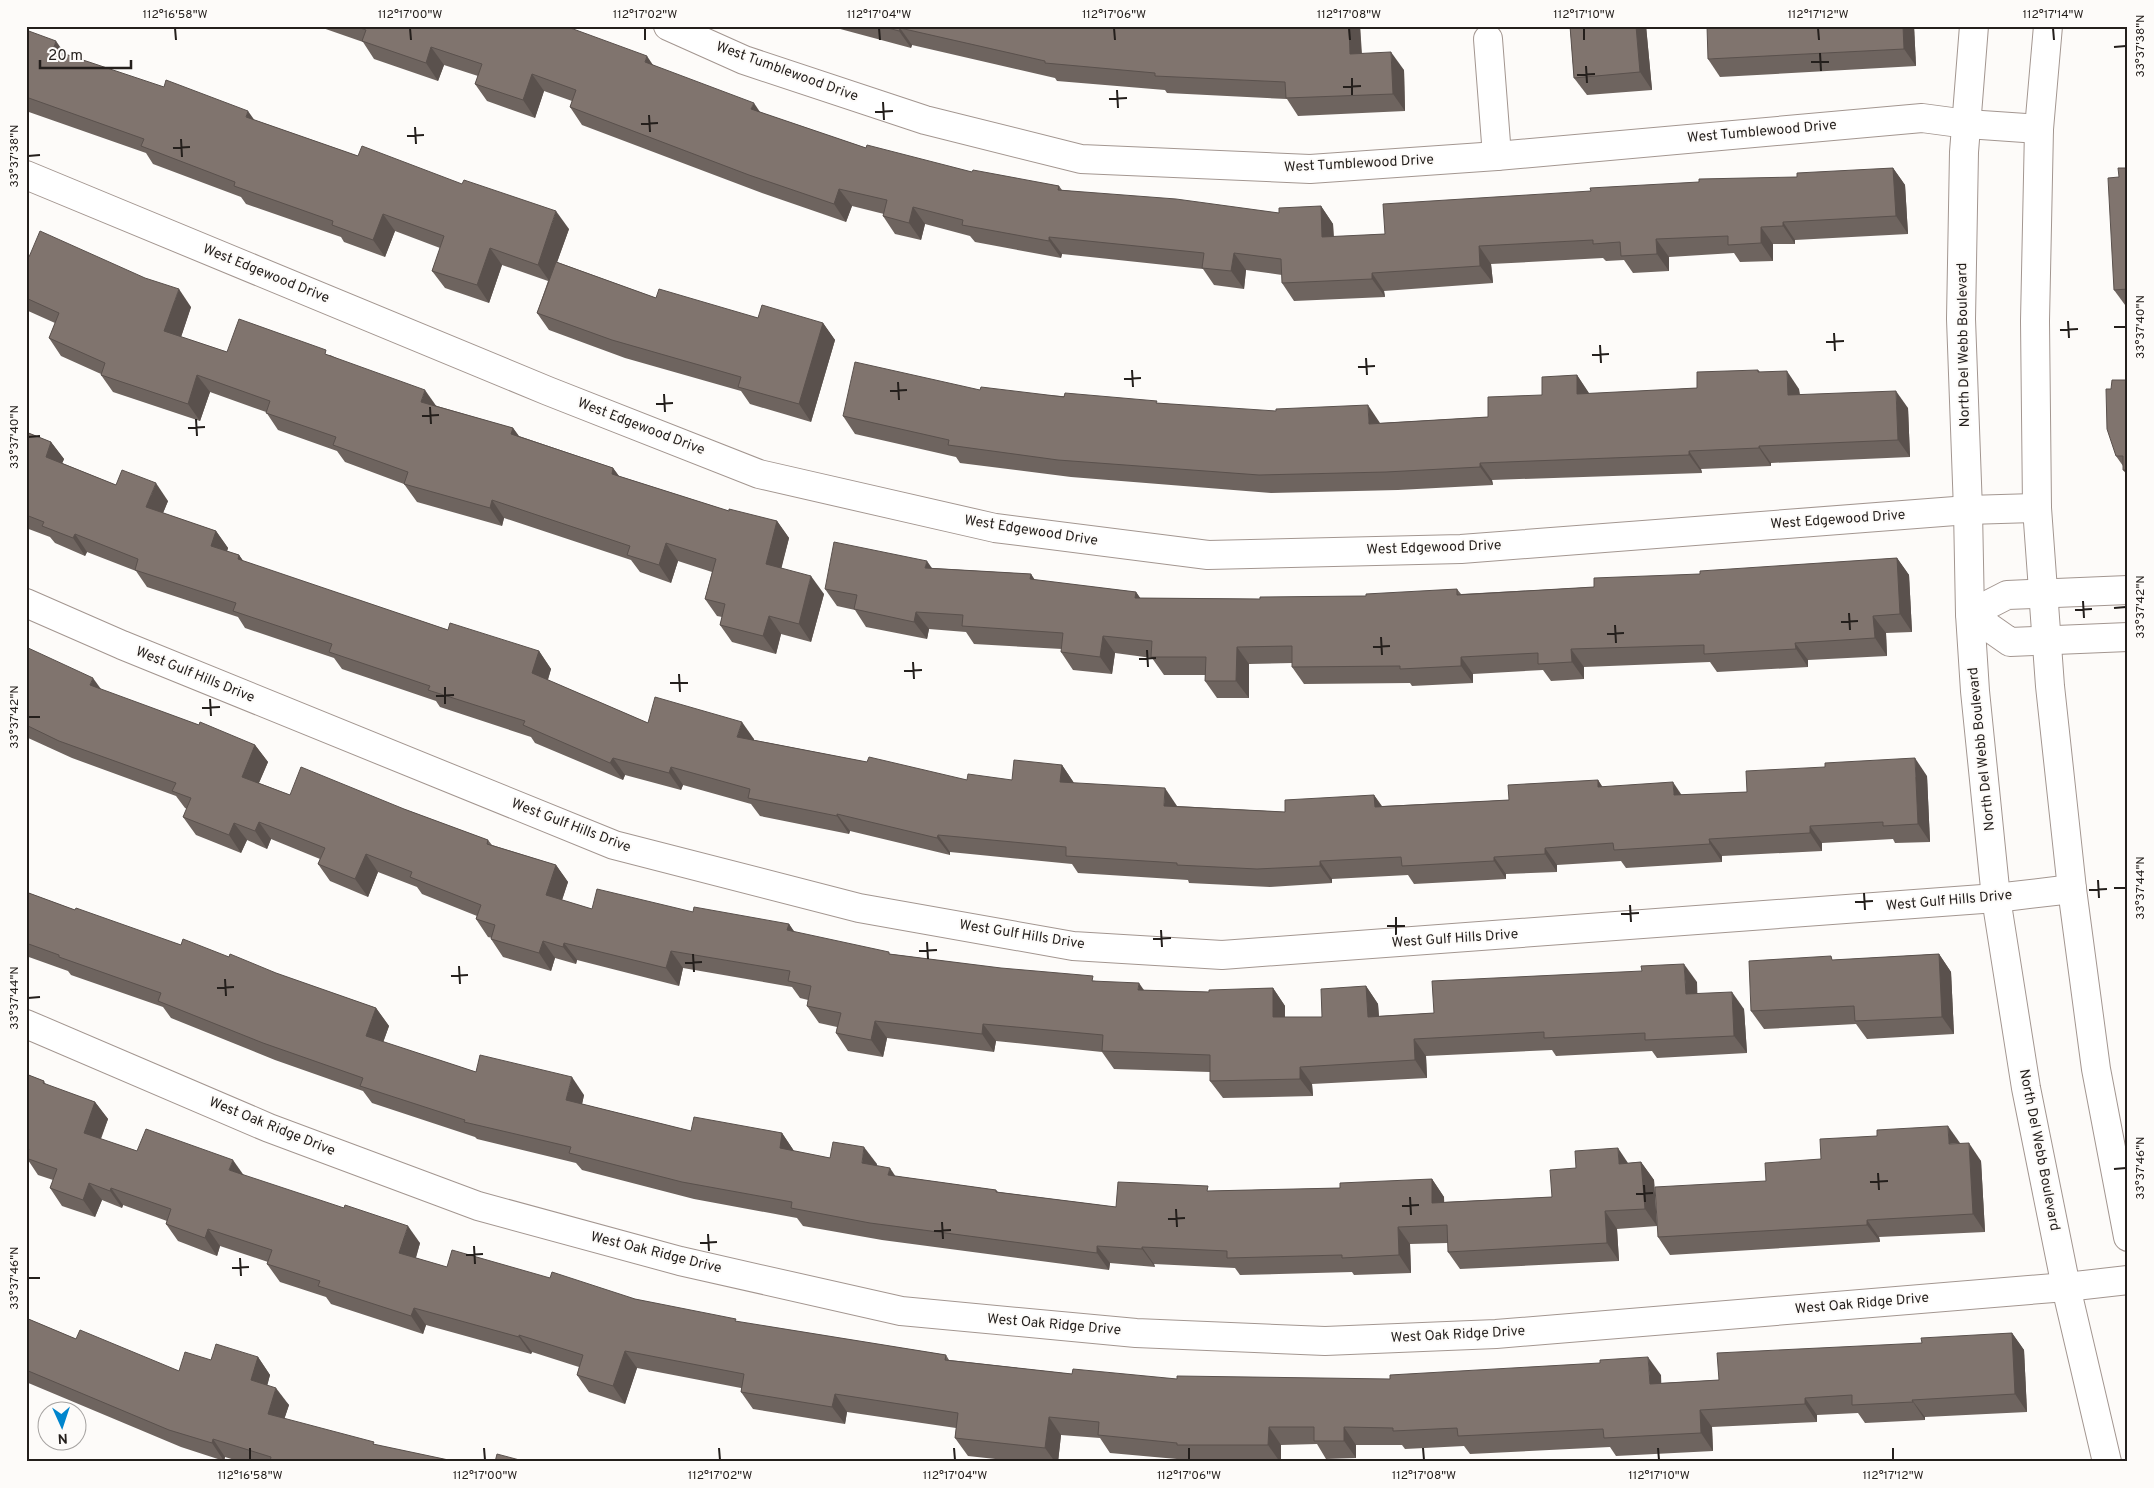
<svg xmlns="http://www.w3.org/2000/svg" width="2154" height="1488" viewBox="0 0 2154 1488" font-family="Overpass,sans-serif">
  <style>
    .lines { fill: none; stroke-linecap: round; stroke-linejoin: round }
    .street-casing { stroke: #a39690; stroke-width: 30 }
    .secondary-casing { stroke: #a39690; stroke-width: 30 }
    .street { stroke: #fff; stroke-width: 28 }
    .secondary { stroke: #fff; stroke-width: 28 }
    .wall { fill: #6e645f }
    .shaded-wall { fill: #5a514d }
    .building { fill: #80746e; stroke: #5a514d }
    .ticks { fill: none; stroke: #241f1c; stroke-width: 2 }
    .labels { text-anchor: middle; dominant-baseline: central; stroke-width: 4; stroke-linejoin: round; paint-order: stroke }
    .street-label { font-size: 14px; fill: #241f1c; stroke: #fdfbf9 }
    .neatline { fill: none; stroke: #241f1c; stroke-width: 2 }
    .ticks-label { font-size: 12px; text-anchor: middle; fill: #241f1c }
  </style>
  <rect width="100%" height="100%" fill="#fdfbf9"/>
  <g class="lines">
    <defs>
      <g id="street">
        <path d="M668,26L744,60L925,120L1081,159L1310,169L1497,156L1922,118L1967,124L2039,129"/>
        <path d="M1488,39L1497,156"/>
        <path d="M26,175L548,391L759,474L995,528L1208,555L1461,549L1968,510L2037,508"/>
        <path d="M2128,590L2007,595L1970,614L2010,642L2128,637"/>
        <path d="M26,603L122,645L614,845L859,908L1073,946L1222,955L1996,898L2072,889"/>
        <path d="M26,1024L269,1128L478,1206L680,1261L901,1311L1136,1333L1325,1341L1496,1334L2066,1287L2128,1280"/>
      </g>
      <g id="secondary">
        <path d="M1974,26L1964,152L1961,319L1968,510L1970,614L1975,691L1996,898L2026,1088L2066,1287L2107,1462"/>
        <path d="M2048,26L2039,129L2035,321L2037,508L2050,686L2072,889L2096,1069L2128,1237"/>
      </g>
    </defs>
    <use href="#street" class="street-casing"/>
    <use href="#secondary" class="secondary-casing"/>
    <use href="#street" class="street"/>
    <use href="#secondary" class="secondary"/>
  </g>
  <g class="wall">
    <path d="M317,26H557L653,65L760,112L866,148L972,172L1059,186L1062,190L1279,213L1321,206L1333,224L1334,237L1385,234L1591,191L1797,177L1893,168L1905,185L1908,234L1795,240V244H1773V261L1740,262L1734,253L1669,257V271L1633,273L1624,260L1606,261L1603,258L1491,264L1493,283L1384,291L1385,297L1294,301L1282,283V275L1246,270L1244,289L1214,285L1203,269L1062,254L1061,258L975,242L970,236L925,224L921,240L895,234L883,216L884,214L852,206L846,222L762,193L582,125L570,107L572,101L544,91L535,118L487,101L475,84L478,76L444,65L438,81L374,59L363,42Z"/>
    <path d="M829,26H1360L1362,53L1404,70L1405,111L1298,116L1287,99L1167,93L1165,90L1057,81L1055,78L912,45L911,48Z"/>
    <path d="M1570,26H1646L1652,90L1587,95L1574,78Z"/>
    <path d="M1914,26L1916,66L1720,77L1708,59Z"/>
    <path d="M26,30L65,54L358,156L569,229L557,262L656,298L758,318L823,323L835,340L811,422L750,404L741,391L625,358L549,330L537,313L548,281L502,265L489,303L445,288L432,271L440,248L395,231L385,257L344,242L341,237L246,204L241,197L153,164L146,153L26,111Z"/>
    <path d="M2128,168V309L2114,290Z"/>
    <path d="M26,256L191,307L181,337L227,352L330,355L437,406L513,428L519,436L613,468L619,476L729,511L777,521L789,538L781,568L824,594L811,642L781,634L776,654L732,642L720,625L722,617L717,616L705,599L712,572L678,561L671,583L640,572L631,560L504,518L502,526L417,502L404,484L345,462L337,451L278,430L266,412L210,392L200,421L113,392L101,375V374L61,356L49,338L55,323L26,310Z"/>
    <path d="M1758,370L1760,372L1799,389L1800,394L1908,408L1910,457L1771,463V466L1701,469L1702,473L1492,480L1493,485L1398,490L1271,493L1071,477L960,463L956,457L855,434L843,416L980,390L1158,403L1380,423L1488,417L1542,395L1577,375L1589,394L1697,388Z"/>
    <path d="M2128,380V476L2123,470V466L2116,456L2111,389Z"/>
    <path d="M26,432L51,442L64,459L62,463L116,485L168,501L163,513L216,531L228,548L227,551L239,555L243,561L448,630L539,651L551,669L548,680L648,723L754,739V740L867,762L967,780H1012L1062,765L1074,783L1177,806L1285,812L1374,795L1382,806L1509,800L1598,780L1602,787L1682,795L1747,792L1927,776L1930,842L1895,843L1893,839L1822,843V851L1722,856V862L1626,868L1621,861L1557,865V872L1506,874V879L1414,884L1408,875L1332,879V883L1270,887L1189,883L1188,880L1078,873L1072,864L950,852V855L850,831L849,834L760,816L751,804L683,785L681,790L625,775L623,780L535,743L531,737L440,707L436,701L342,669L334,658L245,628L238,617L147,587L136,571L87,552L85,556L55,543L50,537L26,528Z"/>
    <path d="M1897,558L1909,575L1912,632L1886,633L1887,656L1808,660V667L1717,672L1710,662L1584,667V679L1551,681L1543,670L1473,674V683L1412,686L1410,683L1304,684L1292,667V663L1249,664V698H1217L1205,681V675H1164L1152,658L1115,653L1112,674L1073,670L1061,652L1062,649L974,644L966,632L929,629L927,639L866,627L855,610L837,606L825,589L932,568L1031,574L1034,580L1136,592L1140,598L1260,599L1366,596L1457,589L1461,594L1594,587L1700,574Z"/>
    <path d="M26,647L101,690L255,745L268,762L259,783L290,795L404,809L488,840L492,845L556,865L568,882L562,900L592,909L693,912L789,924L794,932L891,954L1096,981L1144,990L1209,992L1273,988L1285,1006V1017H1322L1366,986L1378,1004L1379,1016L1434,1013L1697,982V994L1744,1009L1747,1053L1657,1058L1652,1051L1556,1056L1552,1050L1426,1056L1427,1078L1312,1084L1313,1096L1223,1098L1210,1081V1072L1114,1069L1102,1052L996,1041L994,1052L887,1038L883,1057L848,1051L836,1033L837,1027L819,1023L807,1006L808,1000L800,998L792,987L683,968L679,986L577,960L576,964L555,958L551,971L503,957L491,939L492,938L488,937L476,919L477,916L422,894L417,887L378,872L368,897L330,881L318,864L320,859L271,839L267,849L247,840L241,853L196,835L183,817L187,809L185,808L176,796L72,758L26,737Z"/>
    <path d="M26,892L75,910L181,945L229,957L376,1008L389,1026L383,1042L476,1072L584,1095L582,1104L691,1131L782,1133L794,1151L830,1158L877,1164L876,1166L895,1176L996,1190L998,1192L1116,1207L1211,1191L1340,1188L1432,1179L1444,1197V1202L1552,1197L1628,1163L1641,1162L1654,1180L1657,1226L1617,1229L1619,1261L1460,1269L1448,1252V1243L1410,1244L1411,1273L1354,1275L1352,1272L1240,1275L1235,1268L1154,1264L1155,1267L1110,1263L1109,1270L882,1240L803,1226L797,1218L694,1199L582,1170L576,1163L477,1139L475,1137L372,1103L363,1091L275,1060L171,1018L163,1007L71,975L68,971L26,956Z"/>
    <path d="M1939,954L1951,972L1954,1034L1867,1039L1856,1024L1764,1029L1751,1011L1834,960Z"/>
    <path d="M26,1074L44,1081L46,1085L95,1102L108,1119L101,1139L137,1151L243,1175L420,1243L416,1258L447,1267L550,1278L635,1299L738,1322L946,1355L949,1360L1072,1374L1177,1379H1390L1661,1375V1383L1719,1380L1922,1343L2012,1333L2024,1350L2027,1412L1925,1417V1420L1865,1423L1858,1413L1817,1415V1422L1712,1427L1713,1451L1616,1456L1610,1447L1470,1454L1464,1446L1405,1449L1402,1445H1356V1458L1326,1459L1317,1444L1281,1445V1462H1189L1188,1460L1110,1453L1100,1438L1061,1435L1058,1462H1023L968,1456L955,1438L956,1428L847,1412L845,1424L753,1409L741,1392V1388L637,1368L625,1404L589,1392L577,1375L579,1367L532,1352L531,1354L426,1325L423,1334L331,1304L326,1297L280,1282L267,1264L268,1262L220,1246L217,1256L178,1241L166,1224L167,1221L123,1205L122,1208L102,1200L95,1217L62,1206L50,1188L53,1180L38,1175L28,1160H26Z"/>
    <path d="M1960,1144L1981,1161L1985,1232L1879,1237L1880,1242L1670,1255L1658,1237L1766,1181Z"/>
    <path d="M26,1318L76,1339L179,1371L211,1360L258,1357L270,1375L267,1385L289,1405L284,1419L376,1445L458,1462H241L225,1457L224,1461L181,1447L26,1382Z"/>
  </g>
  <g class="shaded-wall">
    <path d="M1349,26H1360L1362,71L1350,54Z"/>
    <path d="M1636,26H1646L1652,90L1640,72Z"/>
    <path d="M1903,26H1914L1916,66L1904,49Z"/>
    <path d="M900,28L912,45L911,48L899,31Z"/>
    <path d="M56,41L68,58L53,50Z"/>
    <path d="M431,47L444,65L438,81L426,63Z"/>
    <path d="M1391,52L1404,70L1405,111L1393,94Z"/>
    <path d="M647,56L659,74L645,62Z"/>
    <path d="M532,74L544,91L535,118L523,100Z"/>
    <path d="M754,103L766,121L751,109Z"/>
    <path d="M248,111L260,128L246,117Z"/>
    <path d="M1893,168L1905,185L1908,234L1896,216Z"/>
    <path d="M839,189L852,206L846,222L834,204Z"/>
    <path d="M1321,206L1333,224L1334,255L1322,237Z"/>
    <path d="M913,207L925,224L921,240L909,223Z"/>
    <path d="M556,211L569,229L550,282L538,265Z"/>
    <path d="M383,214L395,231L385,257L373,240Z"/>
    <path d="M1783,222L1795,240V244L1783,226Z"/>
    <path d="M1761,227L1773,244V261L1761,243Z"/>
    <path d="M1049,237L1062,254L1061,258L1049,241Z"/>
    <path d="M1656,239L1669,257V271L1657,254Z"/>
    <path d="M1479,246L1491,264L1493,283L1480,266Z"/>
    <path d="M490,248L502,265L489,303L477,285Z"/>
    <path d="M1234,253L1246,270L1244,289L1231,271Z"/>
    <path d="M1372,273L1384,291L1385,297L1372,279Z"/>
    <path d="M179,289L191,307L177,349L164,331Z"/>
    <path d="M823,323L835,340L811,422L799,404Z"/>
    <path d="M1787,371L1799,389L1800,412L1788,395Z"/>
    <path d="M197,375L210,392L200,421L188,404Z"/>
    <path d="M1577,375L1589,393L1590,412L1577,394Z"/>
    <path d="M425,390L437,407L421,402Z"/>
    <path d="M1896,391L1908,408L1910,457L1898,440Z"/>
    <path d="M1368,405L1380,423L1369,424Z"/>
    <path d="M513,428L525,445L511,434Z"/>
    <path d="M51,442L64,459L58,474L46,457Z"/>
    <path d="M1759,446L1771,463V466L1759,448Z"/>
    <path d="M1689,451L1701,469L1702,473L1689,455Z"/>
    <path d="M1480,463L1492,480L1493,485L1480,467Z"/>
    <path d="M613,468L626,486L612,474Z"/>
    <path d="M156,483L168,501L158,525L146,507Z"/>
    <path d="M492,500L504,518L502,526L490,508Z"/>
    <path d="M777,521L789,538L778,582L766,564Z"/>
    <path d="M216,531L228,548L223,563L211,546Z"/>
    <path d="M75,534L87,552L85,556L73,538Z"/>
    <path d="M666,543L678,561L671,583L659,565Z"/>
    <path d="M239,555L252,573L238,559Z"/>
    <path d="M1897,558L1909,575L1912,632L1900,614Z"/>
    <path d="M927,561L939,578L925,568Z"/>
    <path d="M1031,574L1043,592L1030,579Z"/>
    <path d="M811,576L824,594L811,642L799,624Z"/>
    <path d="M1136,592L1148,609L1135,598Z"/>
    <path d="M916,612L929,629L927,639L914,622Z"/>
    <path d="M769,616L781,634L776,654L763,636Z"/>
    <path d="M1873,616L1886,633L1887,656L1875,638Z"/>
    <path d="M1103,636L1115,653L1112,674L1100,657Z"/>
    <path d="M1795,643L1808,660V667L1796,649Z"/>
    <path d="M1237,647L1249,664V698L1236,681Z"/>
    <path d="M1571,649L1584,667V679L1572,662Z"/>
    <path d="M539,651L551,669L544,691L532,673Z"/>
    <path d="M1461,657L1473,674V683L1461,666Z"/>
    <path d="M93,678L106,696L90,685Z"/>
    <path d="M742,722L754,739L750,754L737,737Z"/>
    <path d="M255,745L268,762L254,794L242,777Z"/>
    <path d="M613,758L625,775L623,780L610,763Z"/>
    <path d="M1915,758L1927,776L1930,842L1918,824Z"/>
    <path d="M1062,765L1074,783L1060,782Z"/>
    <path d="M671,767L683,785L681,790L669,773Z"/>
    <path d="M1598,780L1610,798L1598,787Z"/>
    <path d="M1673,782L1685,800L1674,795Z"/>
    <path d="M1165,788L1177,806L1176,823L1164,806Z"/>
    <path d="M1374,795L1386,813L1375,807Z"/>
    <path d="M837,814L850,831L849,834L837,816Z"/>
    <path d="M259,822L271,839L267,849L255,831Z"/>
    <path d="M234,823L247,840L241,853L229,835Z"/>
    <path d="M1810,826L1822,843V851L1810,833Z"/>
    <path d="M938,835L950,852V855L937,838Z"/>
    <path d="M1709,839L1722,856V862L1710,844Z"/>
    <path d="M1545,848L1557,865V872L1545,854Z"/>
    <path d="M366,854L378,872L368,897L355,879Z"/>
    <path d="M1494,857L1506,874V879L1494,861Z"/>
    <path d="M1320,861L1332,879V883L1320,866Z"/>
    <path d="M556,865L568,882L558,912L546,895Z"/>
    <path d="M789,924L801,941L787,930Z"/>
    <path d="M543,941L555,958L551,971L539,953Z"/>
    <path d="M564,943L577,960L576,964L563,947Z"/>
    <path d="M671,951L683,968L679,986L666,968Z"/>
    <path d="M1939,954L1951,972L1954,1034L1942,1017Z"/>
    <path d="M1684,964L1697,982L1698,1012L1686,994Z"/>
    <path d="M1139,983L1151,1000L1138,990Z"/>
    <path d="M1366,986L1378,1004L1380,1034L1368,1017Z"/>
    <path d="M1273,988L1285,1006V1035L1273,1017Z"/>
    <path d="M1732,992L1744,1009L1747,1053L1734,1036Z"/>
    <path d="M376,1008L389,1026L379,1054L366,1036Z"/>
    <path d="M875,1021L887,1038L883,1057L871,1040Z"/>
    <path d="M983,1024L996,1041L994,1052L982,1034Z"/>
    <path d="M1414,1039L1426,1056L1427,1078L1415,1060Z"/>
    <path d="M1300,1067L1312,1084L1313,1096L1300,1079Z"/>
    <path d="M572,1077L584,1095L579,1118L566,1100Z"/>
    <path d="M95,1102L108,1119L96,1150L84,1133Z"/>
    <path d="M1948,1126L1960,1143L1949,1144Z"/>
    <path d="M782,1133L794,1151L792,1166L780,1148Z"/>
    <path d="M1969,1143L1981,1161L1985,1232L1973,1214Z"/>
    <path d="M864,1147L877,1164L874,1181L862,1163Z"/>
    <path d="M1618,1148L1630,1166L1619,1164Z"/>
    <path d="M233,1160L245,1177L229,1170Z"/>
    <path d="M1641,1162L1654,1180L1657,1226L1645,1209Z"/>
    <path d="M890,1168L902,1186L888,1175Z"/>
    <path d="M1432,1179L1444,1197L1445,1220L1432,1203Z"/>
    <path d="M89,1183L102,1200L95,1217L83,1200Z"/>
    <path d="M111,1188L123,1205L122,1208L110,1191Z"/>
    <path d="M1605,1211L1617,1229L1619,1261L1607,1243Z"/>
    <path d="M1867,1220L1879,1237L1880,1242L1867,1225Z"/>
    <path d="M408,1226L420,1243L412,1270L399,1253Z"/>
    <path d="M1398,1227L1410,1244L1411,1273L1399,1255Z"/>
    <path d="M208,1229L220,1246L217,1256L205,1238Z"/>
    <path d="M1097,1246L1110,1263L1109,1270L1097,1253Z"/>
    <path d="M1142,1247L1154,1264L1155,1267L1142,1249Z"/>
    <path d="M414,1308L426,1325L423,1334L411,1316Z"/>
    <path d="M2012,1333L2024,1350L2027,1412L2015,1394Z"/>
    <path d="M519,1335L532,1352L531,1354L519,1337Z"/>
    <path d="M625,1351L637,1368L625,1404L613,1386Z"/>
    <path d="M258,1357L270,1375L264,1398L251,1380Z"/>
    <path d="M1648,1357L1661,1375L1662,1402L1650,1384Z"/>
    <path d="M276,1388L289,1405L280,1432L268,1414Z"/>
    <path d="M835,1394L847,1412L845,1424L832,1407Z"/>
    <path d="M1805,1398L1817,1415V1422L1805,1404Z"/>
    <path d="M1912,1400L1925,1417V1420L1913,1402Z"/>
    <path d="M1700,1410L1712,1427L1713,1451L1701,1433Z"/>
    <path d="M1049,1417L1061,1435L1058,1462H1055L1045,1448Z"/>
    <path d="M1269,1427L1281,1445V1462H1280L1268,1445Z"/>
    <path d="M1344,1427L1356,1445V1458L1344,1441Z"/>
    <path d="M213,1439L225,1457L224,1461L212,1443Z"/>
  </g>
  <g class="building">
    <path d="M354,26H557L564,28L565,26L647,56L645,62L754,103L751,109L866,148L867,145L972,172L973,170L1059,186L1058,190L1176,199L1279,213V208L1321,206L1322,237L1385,234L1383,204L1591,191L1590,188L1699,182V179L1797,177V173L1893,168L1896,216L1783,222V226L1761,227V243L1728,245V236L1656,239L1657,254L1621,256L1620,242L1593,244V240L1479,246L1480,266L1372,273V279L1282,283L1281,259L1234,253L1231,271L1202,268L1204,253L1049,237V241L962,225L963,220L913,207L909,223L883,216L887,200L839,189L834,204L749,175L570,107L576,90L532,74L523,100L475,84L482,64L431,47L426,63L362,41L366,30Z"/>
    <path d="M881,26H1349L1350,54L1391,52L1393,94L1286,98L1285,82L1155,76V73L1045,63V61L900,28L899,31Z"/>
    <path d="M1570,26H1636L1640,72L1574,78Z"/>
    <path d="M1707,26H1903L1904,49L1708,59Z"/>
    <path d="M26,30L56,41L53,50L164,87L166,80L248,111L246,117L358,156L362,146L462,184L464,180L556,211L538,265L490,248L477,285L432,271L444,236L383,214L373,240L332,225L333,221L234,186L235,182L141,146L144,139L26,97Z"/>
    <path d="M2118,168H2128V289L2114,290L2108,178L2119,177Z"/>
    <path d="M40,231L145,278L179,289L164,331L227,352L239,319L326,350L325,354L425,390L421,402L513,428L511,434L613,468L612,474L729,511V509L777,521L766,564L811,576L799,624L769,616L763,636L720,625L725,604L705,599L716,559L666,543L659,565L627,555L630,546L492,500L490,508L404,484L408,472L333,445L336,437L266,413L270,401L197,375L188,404L101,375L105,363L49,338L59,313L26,298V256L29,257Z"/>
    <path d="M556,262L656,298L659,289L758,318L762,305L823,323L799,404L738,387L741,377L612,340L537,313Z"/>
    <path d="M855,362L980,390L981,387L1064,397L1065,393L1157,401L1156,403L1276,411V409L1368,405L1369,424L1488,417V397L1542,395V377L1577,375V394L1697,388V372L1758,370V372L1787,371L1788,395L1896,391L1898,440L1759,446V448L1689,451V455L1480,463V467L1386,472L1259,475L1058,460L948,445L949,440L843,416Z"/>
    <path d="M2112,380H2128V470H2123V456H2116L2107,429L2106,389H2111Z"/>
    <path d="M26,432L51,442L46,457L116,485L122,470L156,483L146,507L216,531L211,546L239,555L238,559L448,630L450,623L539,651L532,673L648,723L655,697L742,722L737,737L867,762L869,757L967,780L968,774L1012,780L1014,760L1062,765L1060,782L1165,788L1164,806L1285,812V800L1374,795L1375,807L1509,800L1508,785L1598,780V787L1673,782L1674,795L1747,792L1746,771L1825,767V763L1915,758L1918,824L1883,826V822L1810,826V833L1709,839L1710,844L1614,850L1613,843L1545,848V854L1494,857V861L1402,866L1401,857L1320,861V866L1257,869L1177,865V863L1066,856V847L938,835L937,838L837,814V816L748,798L750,789L671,767L669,773L613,758L610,763L523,725L525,721L428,690L430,686L329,652L332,644L233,611L236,603L135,570L138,559L75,534L73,538L42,526L44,522L26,515Z"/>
    <path d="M834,542L927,561L925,568L1031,574L1030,579L1136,592L1135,598L1260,599V597L1366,596V594L1457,589V595L1594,587V578L1700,574V571L1897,558L1900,614L1873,616L1875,638L1795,643L1796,649L1704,654V645L1571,649L1572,662L1538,664V653L1461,657V666L1400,669V666L1292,667V646L1237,647L1236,681H1205L1206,657H1151L1152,641L1103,636L1100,657L1061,652L1063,633L962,626L963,615L916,612L914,622L854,609L857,595L825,589Z"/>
    <path d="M26,647L93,678L90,685L199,725L200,722L255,745L242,777L290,795L301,767L404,809L488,840L487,844L556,865L546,895L592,909L597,889L693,912L694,907L789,924L787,930L889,952V954L1001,968L1093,976L1092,981L1139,983L1138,990L1209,992V990L1273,988V1017H1322L1321,989L1366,986L1368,1017L1434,1013L1432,981L1642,971L1641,966L1684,964L1686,994L1732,992L1734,1036L1645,1040V1033L1544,1038V1032L1414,1039L1415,1060L1300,1067V1079L1210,1081V1055L1102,1051L1103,1035L983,1024L982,1034L875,1021L871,1040L836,1033L841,1013L807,1006L811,986L788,981L790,971L671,951L666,968L564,943L563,947L543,941L539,953L491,939L495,925L476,919L481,905L410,877L412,872L366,854L355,879L318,864L325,848L259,822L255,831L234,823L229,835L183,817L191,798L172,791L176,783L59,741L26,725Z"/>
    <path d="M26,892L75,910L76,908L181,945L183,939L229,957L230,954L276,973L376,1008L366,1036L476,1072L480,1055L572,1077L566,1100L691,1131L694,1117L782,1133L780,1148L830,1158L833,1142L864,1147L862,1163L890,1168L888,1175L996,1190V1192L1116,1207L1118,1182L1208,1186L1207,1191L1340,1188V1183L1432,1179V1203L1552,1197L1550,1170L1576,1168L1575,1151L1618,1148L1619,1164L1641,1162L1645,1209L1605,1211L1607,1243L1448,1252L1447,1225L1398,1227L1399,1255L1342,1258V1255L1227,1258V1251L1142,1247V1249L1097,1246V1253L870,1223L791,1208L792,1202L682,1182L569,1153L571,1147L464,1122L465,1120L360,1086L363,1078L263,1043L158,1001L161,993L59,957V955L26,943Z"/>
    <path d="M1939,954L1942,1017L1855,1021L1854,1006L1751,1011L1749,961L1831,956L1832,960Z"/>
    <path d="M26,1074L44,1081L43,1083L95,1102L84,1133L137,1151L146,1129L233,1160L229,1170L344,1208L345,1205L408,1226L399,1253L447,1267L452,1250L550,1278L552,1272L635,1299L736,1319L735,1321L946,1355L945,1360L1072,1374L1073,1369L1177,1379V1376L1390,1379V1375L1600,1363V1360L1648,1357L1650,1384L1719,1380L1717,1353L1922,1343L1921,1338L2012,1333L2015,1394L1912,1400L1913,1402L1852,1405V1395L1805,1398V1404L1700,1410L1701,1433L1604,1438L1603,1429L1458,1436L1457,1428L1393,1431V1428L1344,1427V1441H1314V1427H1269L1268,1445H1177V1443L1098,1435L1099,1422L1049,1417L1045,1448L955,1438L958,1413L835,1394L832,1407L741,1392L744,1374L625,1351L613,1386L577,1375L583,1355L519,1335V1337L414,1308L411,1316L318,1286L320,1281L267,1264L272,1250L208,1229L205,1238L166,1224L171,1209L111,1188L110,1191L89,1183L83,1200L50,1188L57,1169L26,1158L29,1149L26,1148Z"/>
    <path d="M1948,1126L1949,1144L1969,1143L1973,1214L1867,1220V1225L1658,1237L1655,1187L1766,1181L1765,1163L1821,1159L1820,1139L1877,1136V1130Z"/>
    <path d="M26,1318L76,1339L80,1330L179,1371L185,1352L211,1360L216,1344L258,1357L251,1380L276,1388L268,1414L374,1442L373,1444L458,1462H270L271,1457L213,1439L212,1443L169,1430L26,1370Z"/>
    <path d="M497,1454L527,1462H495Z"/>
  </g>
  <path class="ticks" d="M175,28L176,40M410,28L411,40M645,28V40M879,28L880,40M1114,28L1115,40M1349,28L1350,40M1584,28V40M1818,28L1819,40M2053,28L2054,40M2114,47L2126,46M1820,53L1821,71M1811,62H1829M1586,66L1587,83M1577,75L1595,74M1352,78V95M1343,87L1361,86M1117,90L1118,108M1109,99L1127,98M883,102L884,120M875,112L893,111M649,115L650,132M641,124L658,123M415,127L416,144M407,136L424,135M181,139L182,157M173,148L190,147M28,156L40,155M2068,321L2069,338M2114,327H2126M2060,330L2078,329M1834,333L1835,351M1826,342L1844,341M1600,345L1601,363M1592,355L1609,354M1366,358L1367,375M1358,367L1375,366M1132,370L1133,387M1124,379L1141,378M898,382L899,400M890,391L907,390M664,394L665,412M656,404L673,403M430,407L431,424M422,416L439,415M196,419L197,436M188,428L205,427M28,437L40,436M2083,601L2084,618M2114,608L2126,607M2075,610L2092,609M1849,613L1850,630M1841,622L1858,621M1615,625L1616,643M1607,634L1624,633M1381,637L1382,655M1373,647L1390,646M1147,650L1148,667M1139,659L1156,658M913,662L914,679M904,671L922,670M679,674L680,692M670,683H688M445,687V704M436,696L454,695M210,699L211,716M202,708L220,707M28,717H40M2098,880L2099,898M2114,888H2126M2089,890L2107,889M1864,893L1865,910M1855,902L1873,901M1630,905L1631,922M1621,914L1639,913M1396,917V935M1387,926H1405M1161,930L1162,947M1153,939L1171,938M927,942L928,959M919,951L937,950M693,954L694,972M685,963L702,962M459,966L460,984M451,976L468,975M225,979L226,996M217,988L234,987M28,998L40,997M2114,1169L2126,1168M1878,1173L1879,1190M1870,1182L1888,1181M1644,1185L1645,1202M1636,1194L1653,1193M1410,1197L1411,1215M1402,1206L1419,1205M1176,1209L1177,1227M1168,1219L1185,1218M942,1222L943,1239M934,1231L951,1230M708,1234L709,1251M700,1243L717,1242M474,1246L475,1264M466,1255L483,1254M240,1258L241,1276M232,1268L249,1267M28,1278H40M250,1448V1460M484,1448L485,1460M719,1448L720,1460M954,1448L955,1460M1189,1448V1460M1423,1448L1424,1460M1658,1448L1659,1460M1893,1448V1460"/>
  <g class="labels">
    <g class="street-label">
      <text transform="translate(787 72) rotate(20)">West Tumblewood Drive</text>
      <text transform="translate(1762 132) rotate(-5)">West Tumblewood Drive</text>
      <text transform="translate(1359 164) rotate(-3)">West Tumblewood Drive</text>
      <text transform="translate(266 274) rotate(22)">West Edgewood Drive</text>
      <text transform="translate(1964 345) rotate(-91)">North Del Webb Boulevard</text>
      <text transform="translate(641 427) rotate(21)">West Edgewood Drive</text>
      <text transform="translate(1838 520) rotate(-4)">West Edgewood Drive</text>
      <text transform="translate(1031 531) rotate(9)">West Edgewood Drive</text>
      <text transform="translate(1434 548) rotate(-2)">West Edgewood Drive</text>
      <text transform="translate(195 675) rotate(22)">West Gulf Hills Drive</text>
      <text transform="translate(1982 749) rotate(-96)">North Del Webb Boulevard</text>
      <text transform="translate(571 826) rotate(21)">West Gulf Hills Drive</text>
      <text transform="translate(1949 901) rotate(-5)">West Gulf Hills Drive</text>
      <text transform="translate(1022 935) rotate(9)">West Gulf Hills Drive</text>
      <text transform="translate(1455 939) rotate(-4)">West Gulf Hills Drive</text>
      <text transform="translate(272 1127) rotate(22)">West Oak Ridge Drive</text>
      <text transform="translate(2039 1150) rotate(79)">North Del Webb Boulevard</text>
      <text transform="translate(656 1253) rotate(14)">West Oak Ridge Drive</text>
      <text transform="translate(1862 1304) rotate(-5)">West Oak Ridge Drive</text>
      <text transform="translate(1054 1325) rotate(5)">West Oak Ridge Drive</text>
      <text transform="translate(1458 1335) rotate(-3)">West Oak Ridge Drive</text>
    </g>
  </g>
  <rect width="2154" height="1488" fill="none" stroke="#fdfbf9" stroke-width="55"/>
  <g transform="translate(62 1426) rotate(177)"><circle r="24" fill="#fdfbf9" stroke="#a6a3a1"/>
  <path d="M0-4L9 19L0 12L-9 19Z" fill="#0085cd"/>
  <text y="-8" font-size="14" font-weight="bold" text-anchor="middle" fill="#241f1c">N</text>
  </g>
  <path d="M40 60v8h91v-8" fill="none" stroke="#241f1c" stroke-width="2.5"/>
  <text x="48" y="60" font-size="15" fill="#241f1c" stroke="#fdfbf9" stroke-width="4" paint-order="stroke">20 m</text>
  <rect x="28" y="28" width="2098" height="1432" class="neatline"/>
  <g class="ticks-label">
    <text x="175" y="18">112°16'58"W</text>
    <text x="410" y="18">112°17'00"W</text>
    <text x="645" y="18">112°17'02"W</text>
    <text x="879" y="18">112°17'04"W</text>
    <text x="1114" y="18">112°17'06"W</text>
    <text x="1349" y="18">112°17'08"W</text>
    <text x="1584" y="18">112°17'10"W</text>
    <text x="1818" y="18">112°17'12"W</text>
    <text x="2053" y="18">112°17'14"W</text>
    <text transform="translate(2140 46) rotate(-90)" y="4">33°37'38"N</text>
    <text transform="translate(14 156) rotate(-90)" y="4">33°37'38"N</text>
    <text transform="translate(2140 327) rotate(-90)" y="4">33°37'40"N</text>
    <text transform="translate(14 437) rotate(-90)" y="4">33°37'40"N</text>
    <text transform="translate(2140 607) rotate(-90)" y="4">33°37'42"N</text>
    <text transform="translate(14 717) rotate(-90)" y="4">33°37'42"N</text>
    <text transform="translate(2140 888) rotate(-90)" y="4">33°37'44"N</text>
    <text transform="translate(14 998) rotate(-90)" y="4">33°37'44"N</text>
    <text transform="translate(2140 1168) rotate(-90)" y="4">33°37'46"N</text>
    <text transform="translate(14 1278) rotate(-90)" y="4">33°37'46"N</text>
    <text x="250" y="1479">112°16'58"W</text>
    <text x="485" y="1479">112°17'00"W</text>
    <text x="720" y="1479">112°17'02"W</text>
    <text x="955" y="1479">112°17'04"W</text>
    <text x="1189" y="1479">112°17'06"W</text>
    <text x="1424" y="1479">112°17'08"W</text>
    <text x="1659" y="1479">112°17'10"W</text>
    <text x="1893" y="1479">112°17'12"W</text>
  </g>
</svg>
